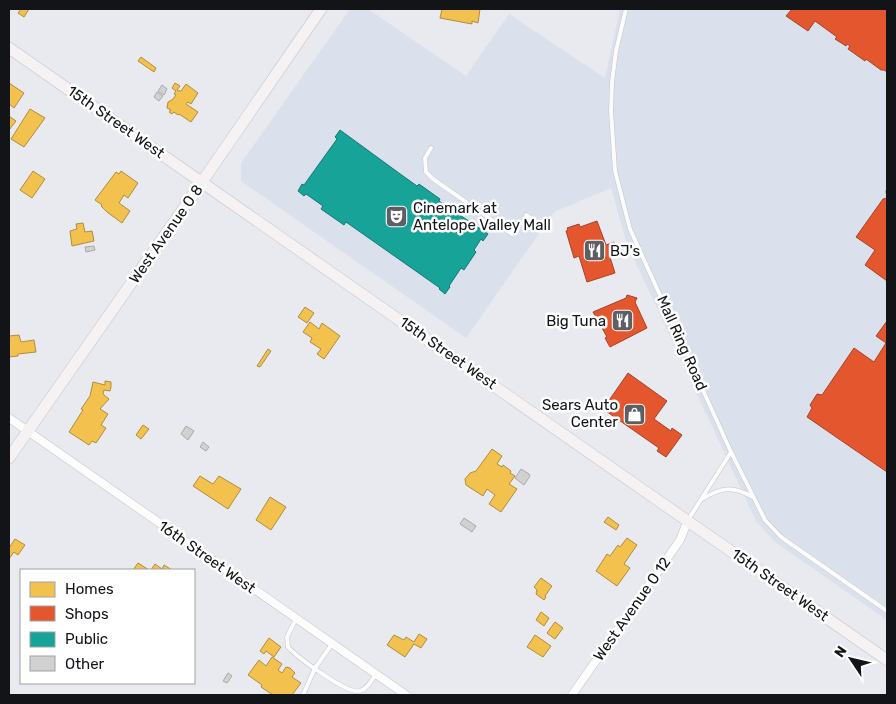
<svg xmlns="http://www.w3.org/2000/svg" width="896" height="704" viewBox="0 0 896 704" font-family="Rubik,sans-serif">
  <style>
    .built { fill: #dbe0ed }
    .homes { fill: #f2c14e; stroke: #af8d3e }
    .shops { fill: #e4572e; stroke: #a54327 }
    .public { fill: #17a398; stroke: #167872 }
    .building { fill: #d1d1d2; stroke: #aaaaab }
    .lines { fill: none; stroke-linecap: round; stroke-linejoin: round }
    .lane-casing { stroke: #c3c4c9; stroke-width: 5 }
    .street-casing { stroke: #c3c4c9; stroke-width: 9 }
    .secondary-casing { stroke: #c3c4c9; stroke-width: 12 }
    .lane { stroke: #fcfcfd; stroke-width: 4 }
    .street { stroke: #fcfcfd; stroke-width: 8 }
    .secondary { stroke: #f6f2f4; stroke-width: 11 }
    .labels { text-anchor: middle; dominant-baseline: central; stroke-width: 5; stroke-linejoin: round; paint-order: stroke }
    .street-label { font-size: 15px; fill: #121418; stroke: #fff }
    .poi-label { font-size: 15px; fill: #121418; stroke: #fff; text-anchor: start }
  </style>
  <rect width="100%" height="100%" fill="#e8eaf0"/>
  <path class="built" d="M350,9H368L466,76L509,14L605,78L620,9H887V620L775,542L756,521L627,244L611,188L554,212L466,338L241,181V163Z"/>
  <g class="homes">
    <path d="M21,9H29L24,17L18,13Z"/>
    <path d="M442,9H480L478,23L472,21V24L440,18Z"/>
    <path d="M141,57L156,68L154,72L138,61Z"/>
    <path d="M9,83L24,93L14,108L9,104Z"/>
    <path d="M175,83L180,86L177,90L179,91H181L186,84L198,93L191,104L188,102L186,104L198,112L191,122L179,114L178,115L174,112L172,114L169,112L171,110L167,108L168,102L172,100L176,95L174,94L176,91L172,88Z"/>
    <path d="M30,109L45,118L24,147L11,139Z"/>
    <path d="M9,116L16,121L9,130Z"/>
    <path d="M33,171L45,179L32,198L20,190Z"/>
    <path d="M121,171L138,183L128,198L124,195L119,203L130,211L122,223L107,212L101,206L102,205L95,200L116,172L119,174Z"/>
    <path d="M83,223L85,232L92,231L94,241L72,246L70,231L77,229L76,224Z"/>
    <path d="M305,307L314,313L307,323L298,317Z"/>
    <path d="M310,322L319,329L322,323L340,336L324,359L317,354L321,349L310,342L312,338L303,332Z"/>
    <path d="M19,335L21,342L34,340L36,352L18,354V356L9,357V336Z"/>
    <path d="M268,349L271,351L260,367L257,366Z"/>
    <path d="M105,381L111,382V387L110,391L104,390L103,394L109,399L100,409L108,414L101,425L106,428L96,443L92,441L89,445L69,432L83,410L81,409L90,396L93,382L105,385Z"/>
    <path d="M143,425L149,429L141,439L136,435Z"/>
    <path d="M492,449L502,456L497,464L502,467L503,465L511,471L510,473L515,476L509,484L517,489L501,512L489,504L495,495L487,489L483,496L466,485L465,479L470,473L476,471Z"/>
    <path d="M200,476L213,484L219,476L241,489L228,509L193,486Z"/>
    <path d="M270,497L286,507L271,530L256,520Z"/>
    <path d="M608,517L619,525L616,530L604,522Z"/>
    <path d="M627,538L637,545L624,564L630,568L617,586L596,571L607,554L610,556L618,545L620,547Z"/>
    <path d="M15,539L25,545L18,555L14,552L9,559V548Z"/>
    <path d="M138,563L149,570H133Z"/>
    <path d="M155,564L162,569L164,565L172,570H151Z"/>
    <path d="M541,578L552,586L545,596L546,597L544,600L536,594L537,590L534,587Z"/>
    <path d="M541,612L549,618L544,626L536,620Z"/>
    <path d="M555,622L563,628L555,639L547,633Z"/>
    <path d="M419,634L427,639L421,648L414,644L405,657L387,645L394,635L404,640L406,637L414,642Z"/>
    <path d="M535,635L551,646L543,657L527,647Z"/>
    <path d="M269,638L281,647L274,657L266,651L264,654L260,651Z"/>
    <path d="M272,657L282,664L278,670L282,673L286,667L290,668L295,673L292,677L301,683L292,695H273L261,687L262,685L248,675L259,660L266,666Z"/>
  </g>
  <g class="shops">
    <path d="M792,9H887V72L884,70H881L866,59L865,61L848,49L850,46L847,44L846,46L835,39L837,37L815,21L808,31L786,16Z"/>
    <path d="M887,189V281L865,265L875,250L856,237L883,199L887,198L886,191Z"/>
    <path d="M597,221L606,245L614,242L616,247L617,251L609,254L615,273L587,282L579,256L574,258L566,231L568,230L567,228L579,224L580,227Z"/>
    <path d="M627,295L637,298L635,302L647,328L610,347L605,338L607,337L593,312L626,298Z"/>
    <path d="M887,321V472L807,417L812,408L810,405L817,394L822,395L854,348L874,362L886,343L876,336Z"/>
    <path d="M628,373L667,401L654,419L671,431L672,428L682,435L666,457L657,451L659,448L603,409Z"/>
  </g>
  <path class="public" d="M340,130L403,176L417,186L419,184L440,199L439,201L488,234L483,241L481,239L474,250L476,252L464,270L461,268L449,286L450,287L445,294L439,289L440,288L346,222L344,225L321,209L323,206L306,194L304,196L298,191L302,184L304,185L337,139L335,137Z"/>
  <g class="building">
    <path d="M162,85L167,89L164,95L158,91Z"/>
    <path d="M157,92L163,96L159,101L154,97Z"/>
    <path d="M94,246L95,250L86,252L85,247Z"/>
    <path d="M186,426L194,431L188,440L181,434Z"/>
    <path d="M203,442L209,447L206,451L200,447Z"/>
    <path d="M521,469L529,474L530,476L524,485L515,478Z"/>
    <path d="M464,518L476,526L472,532L460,524Z"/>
    <path d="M228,673L232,676L227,683L223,681Z"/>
  </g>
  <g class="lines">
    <defs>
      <g id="lane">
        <path d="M626,9L616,51L612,82L611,111L615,171L630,229L731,452L765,520L781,537L887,611"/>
        <path d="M431,148L425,158L426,172L433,179L512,234"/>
        <path d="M526,215L547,229"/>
        <path d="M702,499C722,487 732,486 753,497"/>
        <path d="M688,520L731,452"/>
        <path d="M296,619L287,637L288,647C297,657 348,695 360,691C368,688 371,681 376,674"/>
        <path d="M303,695L315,668L332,644"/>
      </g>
      <g id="street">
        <path d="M9,418L406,695"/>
        <path d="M572,695L680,540L688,520"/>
      </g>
      <g id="secondary">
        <path d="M9,48L887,660"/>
        <path d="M9,458L202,182L321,9"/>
      </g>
    </defs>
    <use href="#lane" class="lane-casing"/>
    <use href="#street" class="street-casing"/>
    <use href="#secondary" class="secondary-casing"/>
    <use href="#lane" class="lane"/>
    <use href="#street" class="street"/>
    <use href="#secondary" class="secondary"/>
  </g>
  <defs>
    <symbol id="theatre-square" viewBox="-11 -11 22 22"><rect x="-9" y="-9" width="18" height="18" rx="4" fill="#5d5f64" stroke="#fff"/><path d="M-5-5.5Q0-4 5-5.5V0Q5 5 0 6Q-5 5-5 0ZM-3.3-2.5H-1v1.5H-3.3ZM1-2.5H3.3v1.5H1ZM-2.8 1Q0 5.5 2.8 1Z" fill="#fff"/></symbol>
    <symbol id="restaurant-square" viewBox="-11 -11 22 22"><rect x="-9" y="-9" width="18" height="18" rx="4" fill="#5d5f64" stroke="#fff"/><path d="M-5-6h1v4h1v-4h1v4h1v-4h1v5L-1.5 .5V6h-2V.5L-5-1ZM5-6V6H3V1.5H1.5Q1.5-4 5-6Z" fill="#fff"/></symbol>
    <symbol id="shop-square" viewBox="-11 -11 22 22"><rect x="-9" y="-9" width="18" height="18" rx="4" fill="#5d5f64" stroke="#fff"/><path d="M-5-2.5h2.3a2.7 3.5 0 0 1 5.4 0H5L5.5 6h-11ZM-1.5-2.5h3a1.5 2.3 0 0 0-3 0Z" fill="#fff"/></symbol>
  </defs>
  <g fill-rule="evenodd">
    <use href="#theatre-square" x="384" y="204" width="25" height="25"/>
    <use href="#restaurant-square" x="582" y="238" width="25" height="25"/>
    <use href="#restaurant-square" x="610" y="308" width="25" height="25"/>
    <use href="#shop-square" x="622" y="402" width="25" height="25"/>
  </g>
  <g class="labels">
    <g class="street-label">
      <text transform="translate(116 122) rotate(35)">15th Street West</text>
      <text transform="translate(166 234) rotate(-55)">West Avenue O 8</text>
      <text transform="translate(682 343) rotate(66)">Mall Ring Road</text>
      <text transform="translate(448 353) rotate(35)">15th Street West</text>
      <text transform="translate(207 557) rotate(35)">16th Street West</text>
      <text transform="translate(780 585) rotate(35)">15th Street West</text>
      <text transform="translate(632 609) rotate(-55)">West Avenue O 12</text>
    </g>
    <g class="poi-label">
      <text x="413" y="208">Cinemark at<tspan x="413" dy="17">Antelope Valley Mall</tspan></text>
      <text x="610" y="251">BJ's</text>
      <text x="606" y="321" text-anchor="end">Big Tuna</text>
      <text x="618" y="405" text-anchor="end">Sears Auto<tspan x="618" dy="17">Center</tspan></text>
    </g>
  </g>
  <rect width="896" height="704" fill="none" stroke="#121418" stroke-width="20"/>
  <rect x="20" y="569" width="175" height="115" fill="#ffffff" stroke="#a0a1a3"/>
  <rect x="30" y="582" width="25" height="15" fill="#f2c14e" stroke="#a0a1a3"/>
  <text x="65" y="594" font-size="15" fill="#121418">Homes</text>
  <rect x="30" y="606" width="25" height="15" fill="#e4572e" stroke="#a0a1a3"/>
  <text x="65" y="619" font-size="15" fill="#121418">Shops</text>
  <rect x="30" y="632" width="25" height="15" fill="#17a398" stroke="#a0a1a3"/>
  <text x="65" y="644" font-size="15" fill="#121418">Public</text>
  <rect x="30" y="656" width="25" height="15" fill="#d1d1d2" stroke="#a0a1a3"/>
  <text x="65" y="669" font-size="15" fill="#121418">Other</text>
  <g transform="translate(851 659) rotate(305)" stroke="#ffffff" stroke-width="4" paint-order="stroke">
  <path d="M0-4L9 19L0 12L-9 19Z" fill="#121418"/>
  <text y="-8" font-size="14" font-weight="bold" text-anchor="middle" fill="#121418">N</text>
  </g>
</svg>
